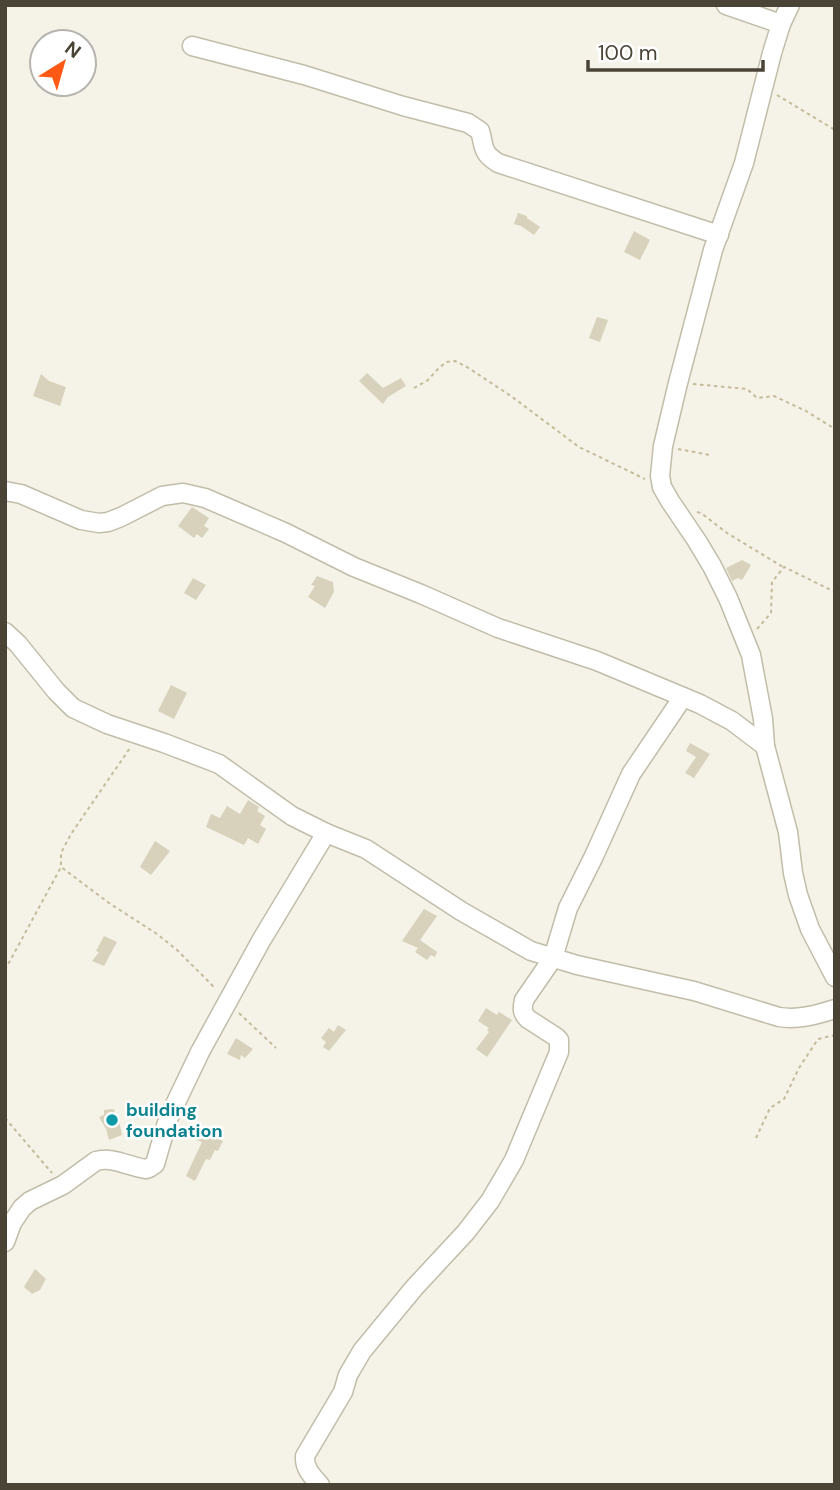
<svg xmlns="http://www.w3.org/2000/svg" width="840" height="1490" viewBox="0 0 840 1490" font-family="'DM Sans',sans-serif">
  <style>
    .building { fill: #d8d1bc }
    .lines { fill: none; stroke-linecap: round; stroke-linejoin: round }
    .minor-casing { stroke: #c1bda9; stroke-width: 21 }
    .path { stroke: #c4bb99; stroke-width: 2; stroke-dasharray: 3.5 3.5; stroke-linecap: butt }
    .minor { stroke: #fff; stroke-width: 18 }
    .culture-dot { fill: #0f9aa8; stroke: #fff; stroke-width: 2.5 }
    .labels { text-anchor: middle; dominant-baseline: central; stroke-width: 5; stroke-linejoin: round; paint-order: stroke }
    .culture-label { font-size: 18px; font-weight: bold; fill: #0d838f; stroke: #fff; text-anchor: start }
  </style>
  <rect width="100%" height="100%" fill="#f5f3e8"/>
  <g class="building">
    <path d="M518,213L527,216V218L540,227L534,235L521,226L514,224Z"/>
    <path d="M634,231L650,240L640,260L624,252Z"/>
    <path d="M597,317L608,320L600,342L589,338Z"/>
    <path d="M367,373L383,388L401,378L406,386L388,397L383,404L359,381Z"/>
    <path d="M41,374L49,381L66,387L60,406L33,396Z"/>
    <path d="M192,507L209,518L204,526L209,529L202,538L197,534L194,538L178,526Z"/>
    <path d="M742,560L751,565L742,580L738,578L732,581L726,568Z"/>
    <path d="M317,576L333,582L334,592L325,608L308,597L315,586L311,585Z"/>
    <path d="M193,578L206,585L196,600L184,593Z"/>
    <path d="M171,685L187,693L174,719L158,711Z"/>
    <path d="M690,743L710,754L694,778L685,773L696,757L686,751Z"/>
    <path d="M248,800L259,807L257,811L265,816L260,825L266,829L258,844L248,838L244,845L206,827L211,814L220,818L227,806L240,814Z"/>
    <path d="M155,841L170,851L151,875L140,867Z"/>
    <path d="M424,909L437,916L420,940L437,952L435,957L431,955L427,960L415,952L418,948L402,941Z"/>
    <path d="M104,936L117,942L104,966L92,961L99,952L96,951Z"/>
    <path d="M486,1008L497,1015L499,1012L512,1020L487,1057L476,1049L489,1032L487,1030L489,1028L478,1021Z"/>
    <path d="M338,1025L346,1030L329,1051L323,1047L326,1042L321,1038L329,1028L334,1032Z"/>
    <path d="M236,1038L253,1049L245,1058L241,1055L240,1060L227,1054Z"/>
    <path d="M114,1109L116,1118L118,1117L122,1135L109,1140L106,1129L99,1117L104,1115V1110Z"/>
    <path d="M200,1131L223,1141L218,1151L215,1150L210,1160L206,1159L195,1181L186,1176L202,1142L196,1140Z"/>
    <path d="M35,1269L46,1279L40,1290L32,1294L24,1287Z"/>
  </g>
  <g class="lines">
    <defs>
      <g id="minor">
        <path d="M726,5L781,24"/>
        <path d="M790,5L781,24L772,53L744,163L713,250L678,383L663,446L660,476L662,487L670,501L697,541L712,566L728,598L751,655L763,719L765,746L788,832L793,873L798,895L810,929L835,977"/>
        <path d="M192,46L304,75L403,106L468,123L480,131C485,148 481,152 498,163L719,235"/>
        <path d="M5,491L21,494L81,520L99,523L108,522L121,517L162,496L183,493L205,498L286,533L354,567L421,594L498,628L597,661L700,704L732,721L765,746"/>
        <path d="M5,632L18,644L56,691L73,708L107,724L164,743L219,764L292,816L326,833L366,849L461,911L531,951L577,965L694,991L779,1017C798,1020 816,1015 835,1009"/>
        <path d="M5,1242L12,1223L22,1208L30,1201L63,1185L96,1161C113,1156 129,1167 146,1169L149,1168L155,1164L168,1119L200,1052L262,939L326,833"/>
        <path d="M320,1485C312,1476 304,1468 305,1456L343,1392L348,1375L362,1351L414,1288L466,1232L490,1201L514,1160L559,1052V1040L556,1037L528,1019C522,1013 522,1009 524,1000L553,958L568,908L594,856L631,774L683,697"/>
      </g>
    </defs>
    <use href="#minor" class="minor-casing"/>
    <g class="path">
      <path d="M777,95L835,130"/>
      <path d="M693,384L747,389L757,398L774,396L806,411L835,429"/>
      <path d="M414,388L428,380L437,370L446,362L455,361L467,367L511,396L579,447L645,479"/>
      <path d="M678,449L710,455"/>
      <path d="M697,512L701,513L727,533L783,567"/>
      <path d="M757,629L771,613L772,582L784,567L835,592"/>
      <path d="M61,865V853L71,834L130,748"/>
      <path d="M5,970L61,867L109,903L157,934L177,950L216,989"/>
      <path d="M239,1013L276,1048"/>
      <path d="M5,1118L52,1173"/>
      <path d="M756,1138L770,1108L784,1099L799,1068L818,1039L835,1035"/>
    </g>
    <use href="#minor" class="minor"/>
  </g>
  <circle class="culture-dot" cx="112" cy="1120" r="7"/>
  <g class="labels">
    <g class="culture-label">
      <text x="126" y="1110">building<tspan x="126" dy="21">foundation</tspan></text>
    </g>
  </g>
  <rect width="840" height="1490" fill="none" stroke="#494436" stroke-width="14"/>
  <g transform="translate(63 63) rotate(37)"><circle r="33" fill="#ffffff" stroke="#b6b4af" stroke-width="2"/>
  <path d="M0-5L12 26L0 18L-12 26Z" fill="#ff5a15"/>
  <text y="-10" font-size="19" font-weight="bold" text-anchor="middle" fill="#494436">N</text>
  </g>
  <path d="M588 60v10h175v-10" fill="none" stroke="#494436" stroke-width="3.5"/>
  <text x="598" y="60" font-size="21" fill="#494436" stroke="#ffffff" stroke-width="5" paint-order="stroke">100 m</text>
</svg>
